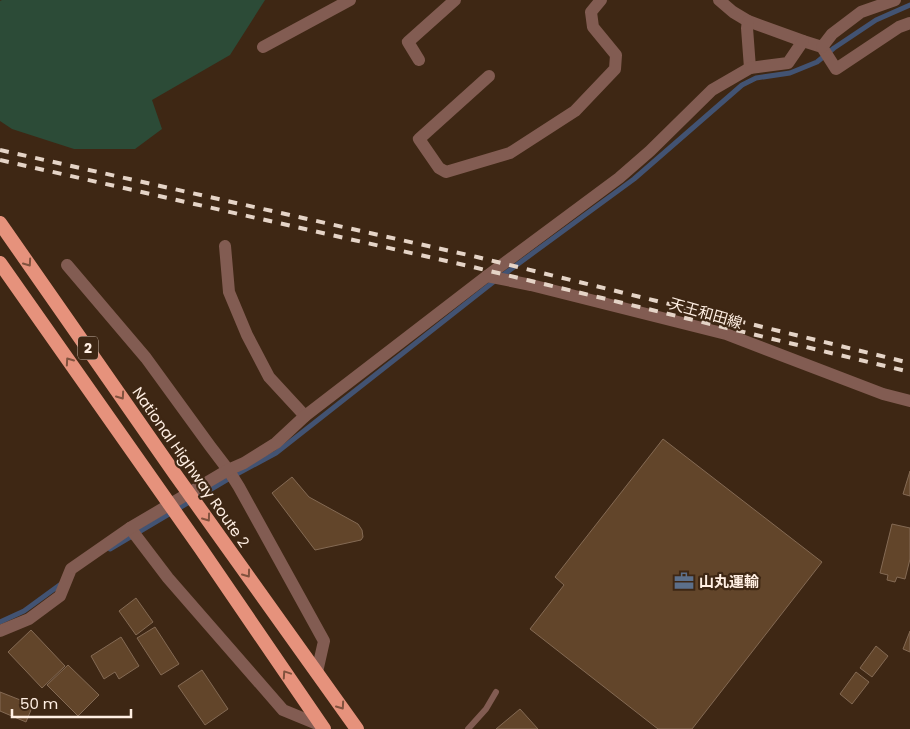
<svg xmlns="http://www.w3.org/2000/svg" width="910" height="729" viewBox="0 0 910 729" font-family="Poppins,'Noto Sans JP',sans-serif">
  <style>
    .green { fill: #2c4b37 }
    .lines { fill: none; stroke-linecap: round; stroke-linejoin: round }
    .stream { stroke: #425373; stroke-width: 5 }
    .building { fill: #62452a; stroke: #846a54 }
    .service { stroke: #825c52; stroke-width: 6 }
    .minor { stroke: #825c52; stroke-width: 12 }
    .trunk { stroke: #e6927c; stroke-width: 14 }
    .rail { stroke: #e5d4c7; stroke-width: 4; stroke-dasharray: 9 9; stroke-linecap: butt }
    .oneway { stroke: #81523e }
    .labels { text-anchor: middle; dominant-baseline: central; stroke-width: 4.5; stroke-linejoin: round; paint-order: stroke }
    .shield { fill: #3e2714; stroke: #c5b3a5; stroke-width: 1 }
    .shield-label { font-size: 14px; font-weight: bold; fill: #ffefe3 }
    .street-label { font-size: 15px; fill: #ffefe3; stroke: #3e2714 }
    .poi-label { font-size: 15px; font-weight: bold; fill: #ffefe3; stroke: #3e2714; text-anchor: start }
  </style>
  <rect width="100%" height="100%" fill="#3e2714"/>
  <path class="green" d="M2,0H265L230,55L152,100L162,129L135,149H74L12,129L0,121V1Z"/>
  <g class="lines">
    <g class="stream">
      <path d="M110,549L235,475L276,453L492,283L634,179L742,85L756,78L790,73L817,62L834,48L876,20L910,5"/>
      <path d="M0,622L24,611L61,584"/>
    </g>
  </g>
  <g class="building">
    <path d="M663,439L822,562L692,729H658L530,629L564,585L555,577Z"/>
    <path d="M910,471V496L903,494Z"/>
    <path d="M292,477L309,497L358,524L362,530L363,537L361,540L315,550L272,493Z"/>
    <path d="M892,524L910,528V559L905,579L897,577L895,582L887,580L888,575L880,573Z"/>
    <path d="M136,598L153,622L136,635L119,611Z"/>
    <path d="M155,627L179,664L161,675L137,638Z"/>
    <path d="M31,630L65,666L42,688L8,652Z"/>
    <path d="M910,631V652L903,649Z"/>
    <path d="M121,637L139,666L119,679L115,672L104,679L91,656Z"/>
    <path d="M876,646L888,656L872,677L860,668Z"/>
    <path d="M68,665L99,695L78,716L47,685Z"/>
    <path d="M202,670L228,709L205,725L178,686Z"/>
    <path d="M856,672L869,682L852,704L840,694Z"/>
    <path d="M0,692L33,705L26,722L0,711Z"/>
    <path d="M520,709L538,729H496Z"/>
  </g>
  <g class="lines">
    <path class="service" d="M468,729L486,709L496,692"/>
    <g class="minor">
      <path d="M719,0L733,12L748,21L803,41L822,47L836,69L899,27L910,23"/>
      <path d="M748,21L747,28L750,68"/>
      <path d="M263,47L350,0"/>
      <path d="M822,47L832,34L861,12L895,0"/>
      <path d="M419,60L408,42L455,0"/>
      <path d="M489,76L419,139L439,168L446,172L510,153L575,111L615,69L616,55L593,27L591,12L601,0"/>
      <path d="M225,246L229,292L247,335L269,377L305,416"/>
      <path d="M67,265L146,358L210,446L229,471L239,487L324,641L317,672"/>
      <path d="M487,276L531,285L726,334L883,394L910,401"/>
      <path d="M130,528L168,578L283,710L322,726"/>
      <path d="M0,631L29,619L60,596L71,569L130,528L228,470L244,463L276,443L305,416L487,276L619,178L650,151L712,90L750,68L788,63L803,41"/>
    </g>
    <g class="trunk">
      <path d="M0,223L175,474L357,729"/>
      <path d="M0,263L201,549L324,729"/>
    </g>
    <g class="rail">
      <path d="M0,150L477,257L910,363"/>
      <path d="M0,160L473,267L910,372"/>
    </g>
  </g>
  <defs><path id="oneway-chevron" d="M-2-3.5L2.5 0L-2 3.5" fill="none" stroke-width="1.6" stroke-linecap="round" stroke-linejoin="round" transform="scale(1.25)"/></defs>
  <g class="oneway">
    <use href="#oneway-chevron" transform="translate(28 263) rotate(55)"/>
    <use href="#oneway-chevron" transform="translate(69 361) rotate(-125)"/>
    <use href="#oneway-chevron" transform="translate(121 396) rotate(55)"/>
    <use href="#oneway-chevron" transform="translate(207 518) rotate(54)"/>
    <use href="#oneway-chevron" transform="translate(247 574) rotate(54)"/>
    <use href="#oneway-chevron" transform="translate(286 674) rotate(-124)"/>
    <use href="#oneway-chevron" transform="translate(341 706) rotate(55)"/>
  </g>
  <defs>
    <symbol id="office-bare" viewBox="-9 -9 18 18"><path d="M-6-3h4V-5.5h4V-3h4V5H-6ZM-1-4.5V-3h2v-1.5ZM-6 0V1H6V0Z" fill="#5c6f8a" stroke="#3e2714" stroke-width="2.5" paint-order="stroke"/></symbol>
  </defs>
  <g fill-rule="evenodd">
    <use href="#office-bare" x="670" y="567" width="28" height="28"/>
  </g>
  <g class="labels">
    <rect class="shield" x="78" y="336.5" width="20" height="23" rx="4"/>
    <g class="shield-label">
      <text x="88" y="348">2</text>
    </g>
    <g class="street-label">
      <text transform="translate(706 313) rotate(16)">天王和田線</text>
      <text transform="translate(191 467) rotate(55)">National Highway Route 2</text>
    </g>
    <g class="poi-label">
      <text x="699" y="581">山丸運輸</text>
    </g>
  </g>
  <path d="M12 709v8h119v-8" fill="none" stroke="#ffefe3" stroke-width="2.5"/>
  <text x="20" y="709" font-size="15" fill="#ffefe3" stroke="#3e2714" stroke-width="4" paint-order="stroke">50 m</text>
</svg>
